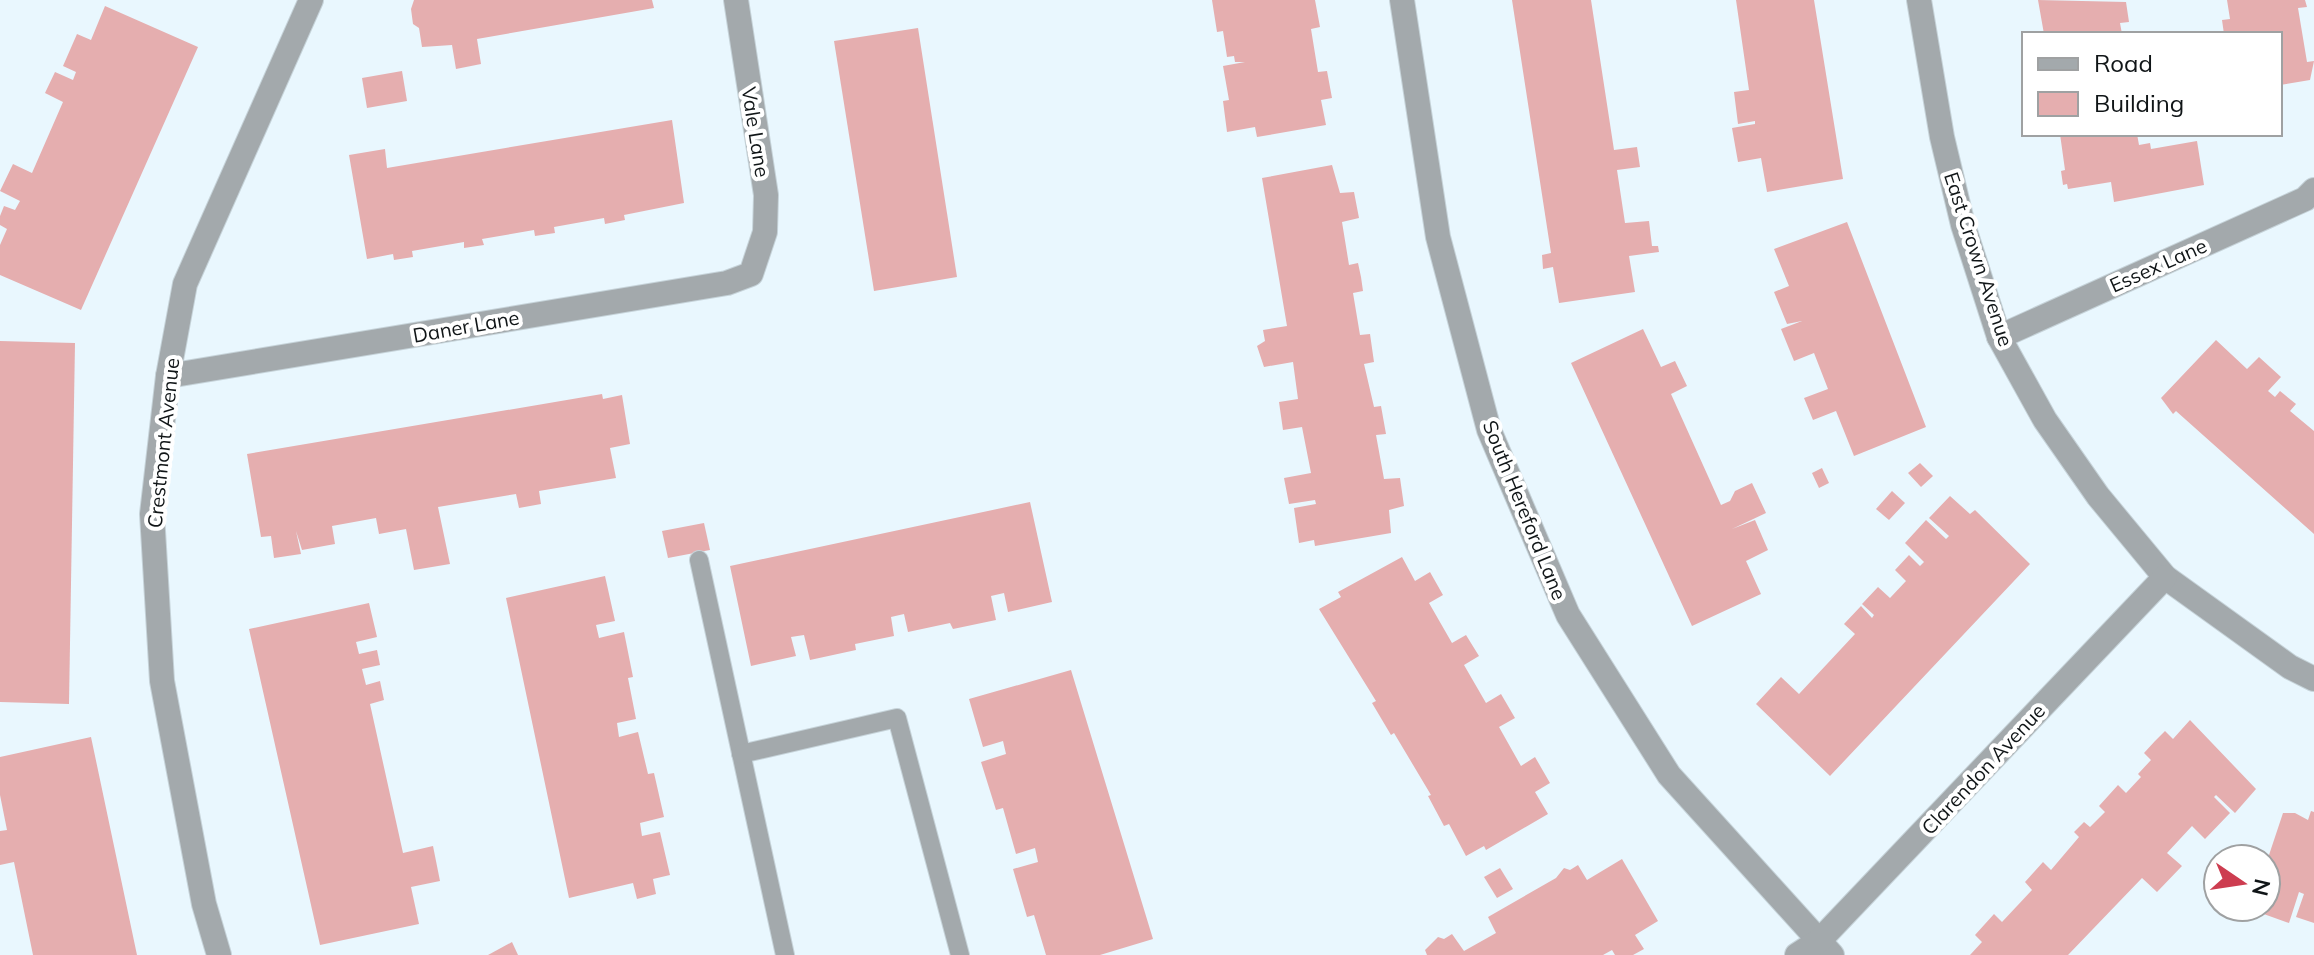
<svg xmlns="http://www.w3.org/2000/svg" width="2314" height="955" viewBox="0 0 2314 955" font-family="Mulish,sans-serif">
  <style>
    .building { fill: #e5aeaf }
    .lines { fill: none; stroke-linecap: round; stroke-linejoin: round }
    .lane-casing { stroke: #c6d3d9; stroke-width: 20 }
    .street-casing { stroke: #c6d3d9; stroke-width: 26 }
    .lane { stroke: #a3a9ac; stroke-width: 18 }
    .street { stroke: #a3a9ac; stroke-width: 24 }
    .labels { text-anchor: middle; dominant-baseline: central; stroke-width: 8; stroke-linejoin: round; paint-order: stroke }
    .street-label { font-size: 20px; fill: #101517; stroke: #fff }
  </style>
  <rect width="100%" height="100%" fill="#e9f7fe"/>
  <g class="building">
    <path d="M414,0H652L654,8L477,39L481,64L456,69L452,45L422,47L419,28L413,24L411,9Z"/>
    <path d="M1212,0H1315L1320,27L1311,29L1318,72L1327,71L1332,98L1321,100L1326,125L1257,137L1255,127L1227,132L1223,101L1229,100L1223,66L1245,62H1235L1234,56L1227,57L1223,31L1217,32Z"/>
    <path d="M1512,0H1591L1614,150L1637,147L1640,167L1617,170L1625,223L1649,221L1652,246H1658L1659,252L1629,256L1635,292L1559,303L1553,267L1543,269L1542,255L1551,253Z"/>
    <path d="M1736,0H1814L1843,179L1767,192L1761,158L1738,162L1732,128L1755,124V121L1738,124L1734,92L1749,90Z"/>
    <path d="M2038,0L2126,2L2129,22L2120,23L2122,34H2044Z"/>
    <path d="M2227,0H2305L2307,7L2298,8L2307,62L2314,61L2310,80L2280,85V34H2224L2222,20L2230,19Z"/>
    <path d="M105,6L198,47L81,310L0,275V245L7,229L0,225V216L4,206L15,210L20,201L0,191L13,164L32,173L63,102L45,93L55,72L73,80L76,72L63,66L77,34L91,40Z"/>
    <path d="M918,28L957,277L874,291L834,41Z"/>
    <path d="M402,71L407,101L367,108L362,78Z"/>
    <path d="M672,120L684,203L624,215L625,220L605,224L604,218L554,227L555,233L535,236L534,230L482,239L484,245L464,248V242L412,251L413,257L394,260L393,254L367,259L349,155L385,149L387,168Z"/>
    <path d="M2060,134H2137L2139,145L2150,143L2151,149L2197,141L2204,185L2114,202L2111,182L2068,189L2067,184L2063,185L2061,171L2065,170Z"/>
    <path d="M1332,165L1340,193L1354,192L1359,218L1342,222L1349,265L1358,263L1361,277L1363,291L1353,293L1360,335L1370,334L1374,362L1364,364L1374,407L1381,406L1386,434L1376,435L1384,479L1400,478L1404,506L1389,510L1391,533L1315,546L1314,540L1299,543L1294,508L1316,504L1315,500L1289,504L1284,478L1311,473L1302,427L1283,430L1279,402L1298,399L1293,362L1264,367L1257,346L1265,341L1263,330L1287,326L1262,178Z"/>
    <path d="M1847,222L1926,427L1854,456L1836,411L1813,420L1804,398L1828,389L1814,353L1794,361L1781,329L1802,321L1787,324L1774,292L1789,286L1774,249Z"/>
    <path d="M1643,329L1661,367L1675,361L1687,386L1671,394L1721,505L1730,501L1735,491L1752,483L1766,513L1732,529L1755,520L1768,550L1746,561L1761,594L1692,626L1571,363Z"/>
    <path d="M2216,340L2247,369L2259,357L2281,377L2268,391L2275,397L2280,391L2296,404L2290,411L2314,431V534L2176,411L2173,414L2161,398Z"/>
    <path d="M0,341L75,343L69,704L0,702Z"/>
    <path d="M602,394L603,399L622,395L630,444L610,448L616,478L539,491L541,504L519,508L516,494L438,507L450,564L414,570L406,529L379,534L376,518L332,526L335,544L302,550L296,531L301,554L274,558L271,536L261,537L247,454Z"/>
    <path d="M1920,463L1933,476L1921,487L1908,473Z"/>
    <path d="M1822,468L1829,483L1819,488L1812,473Z"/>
    <path d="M1892,491L1905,503L1889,520L1876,509Z"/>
    <path d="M1950,496L1970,514L1975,510L2030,564L1830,776L1756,704L1781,677L1799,694L1855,634L1844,624L1861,606L1872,618L1874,615L1862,604L1878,587L1890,598L1906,581L1895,570L1909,555L1920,566L1924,562L1905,543L1926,520L1946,539L1949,536L1929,518Z"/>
    <path d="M1030,502L1052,602L1008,612L1004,593L991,596L996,620L953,629L950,623L908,632L904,614L891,617L894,636L855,644L856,650L810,660L804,635L791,637L796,656L751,666L730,566Z"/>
    <path d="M704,523L710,550L668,558L662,531Z"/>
    <path d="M1402,557L1415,581L1430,572L1443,595L1429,603L1452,643L1466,635L1479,656L1464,665L1486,703L1501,694L1515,718L1499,727L1521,766L1535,757L1550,783L1535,792L1548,814L1486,850L1484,846L1466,856L1449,824L1444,826L1428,796L1431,795L1394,733L1391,735L1372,703L1376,701L1319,609L1341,597L1338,592Z"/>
    <path d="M605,576L615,621L596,625L599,638L624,632L633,677L628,678L636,719L617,723L619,737L638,732L648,774L654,773L664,817L640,823L642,836L660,832L670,875L653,879L656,894L637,899L633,883L569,898L506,598Z"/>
    <path d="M369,603L377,637L356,642L359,654L377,650L380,665L362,669L366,685L380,681L384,700L370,704L403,853L433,846L440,881L411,887L419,924L320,945L249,629Z"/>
    <path d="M1071,670L1153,939L1100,955H1046L1034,915L1027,917L1013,869L1038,862L1035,848L1016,854L1003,808L996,810L981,762L1006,754L1003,741L983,747L969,699Z"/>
    <path d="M2190,720L2256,789L2235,813L2216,795L2214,797L2230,813L2205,839L2192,826L2167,853L2182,866L2157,892L2142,878L2068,955H1970L1982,942L1975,935L1994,914L2002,922L2032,890L2025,882L2043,862L2051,870L2079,837L2074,832L2084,822L2090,827L2105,812L2099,806L2118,785L2126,793L2141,777L2138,774L2151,760L2144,753L2155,741L2165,731L2173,739Z"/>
    <path d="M91,737L137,955H33L14,862L0,865V831L7,830L0,795V757Z"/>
    <path d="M2311,811L2314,812V923L2296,917L2304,894L2299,892L2289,923L2247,908L2266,907V864L2283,813H2295L2308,820Z"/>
    <path d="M1622,859L1658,921L1635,935L1644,949L1633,955H1615L1612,950L1603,955H1427L1425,950L1438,937L1444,939L1452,934L1464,951L1496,933L1488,917L1556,878L1564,868L1570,870L1578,865L1587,880Z"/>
    <path d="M1500,868L1513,889L1497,898L1484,877Z"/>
    <path d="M512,942L518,955H488Z"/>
  </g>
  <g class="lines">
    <defs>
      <g id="lane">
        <path d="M699,560L785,955"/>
        <path d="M741,754L897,718L960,955"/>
      </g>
      <g id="street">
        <path d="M1402,0L1438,237L1489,430L1568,615L1669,775L1832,955"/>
        <path d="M1919,0L1942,137L1963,225L1999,337L2045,420L2098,496L2165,577L2290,667L2314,679"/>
        <path d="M1999,337L2305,199L2314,190"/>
        <path d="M168,376L727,283L751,274L765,232L766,195L736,0"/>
        <path d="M219,955L204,904L162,681L152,514L168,376L185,284L311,0"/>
        <path d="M1797,955L1820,940L2165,577"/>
      </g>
    </defs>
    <use href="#lane" class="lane-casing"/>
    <use href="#street" class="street-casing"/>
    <use href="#lane" class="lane"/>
    <use href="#street" class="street"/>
  </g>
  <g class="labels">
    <g class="street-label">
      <text transform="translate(756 132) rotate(81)">Vale Lane</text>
      <text transform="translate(1979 259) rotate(72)">East Crown Avenue</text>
      <text transform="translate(2158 265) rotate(-24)">Essex Lane</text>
      <text transform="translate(466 326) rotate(-10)">Daner Lane</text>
      <text transform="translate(163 443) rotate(-84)">Crestmont Avenue</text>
      <text transform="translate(1525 510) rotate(68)">South Hereford Lane</text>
      <text transform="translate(1983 769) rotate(-47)">Clarendon Avenue</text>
    </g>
  </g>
  <rect x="2022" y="32" width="260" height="104" fill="#ffffff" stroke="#9fa1a2" stroke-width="2"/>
  <rect x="2038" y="58" width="40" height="12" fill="#a3a9ac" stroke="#9fa1a2" stroke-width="2"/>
  <text x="2094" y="72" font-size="24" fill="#101517">Road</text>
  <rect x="2038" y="92" width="40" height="24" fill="#e5aeaf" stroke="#9fa1a2" stroke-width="2"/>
  <text x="2094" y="112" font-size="24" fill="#101517">Building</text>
  <g transform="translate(2242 883) rotate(103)"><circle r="38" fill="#ffffff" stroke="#9fa1a2" stroke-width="2"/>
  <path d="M0-6L14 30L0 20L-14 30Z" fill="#cd3d50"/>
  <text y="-12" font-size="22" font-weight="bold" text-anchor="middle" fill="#101517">N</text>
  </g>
</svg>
